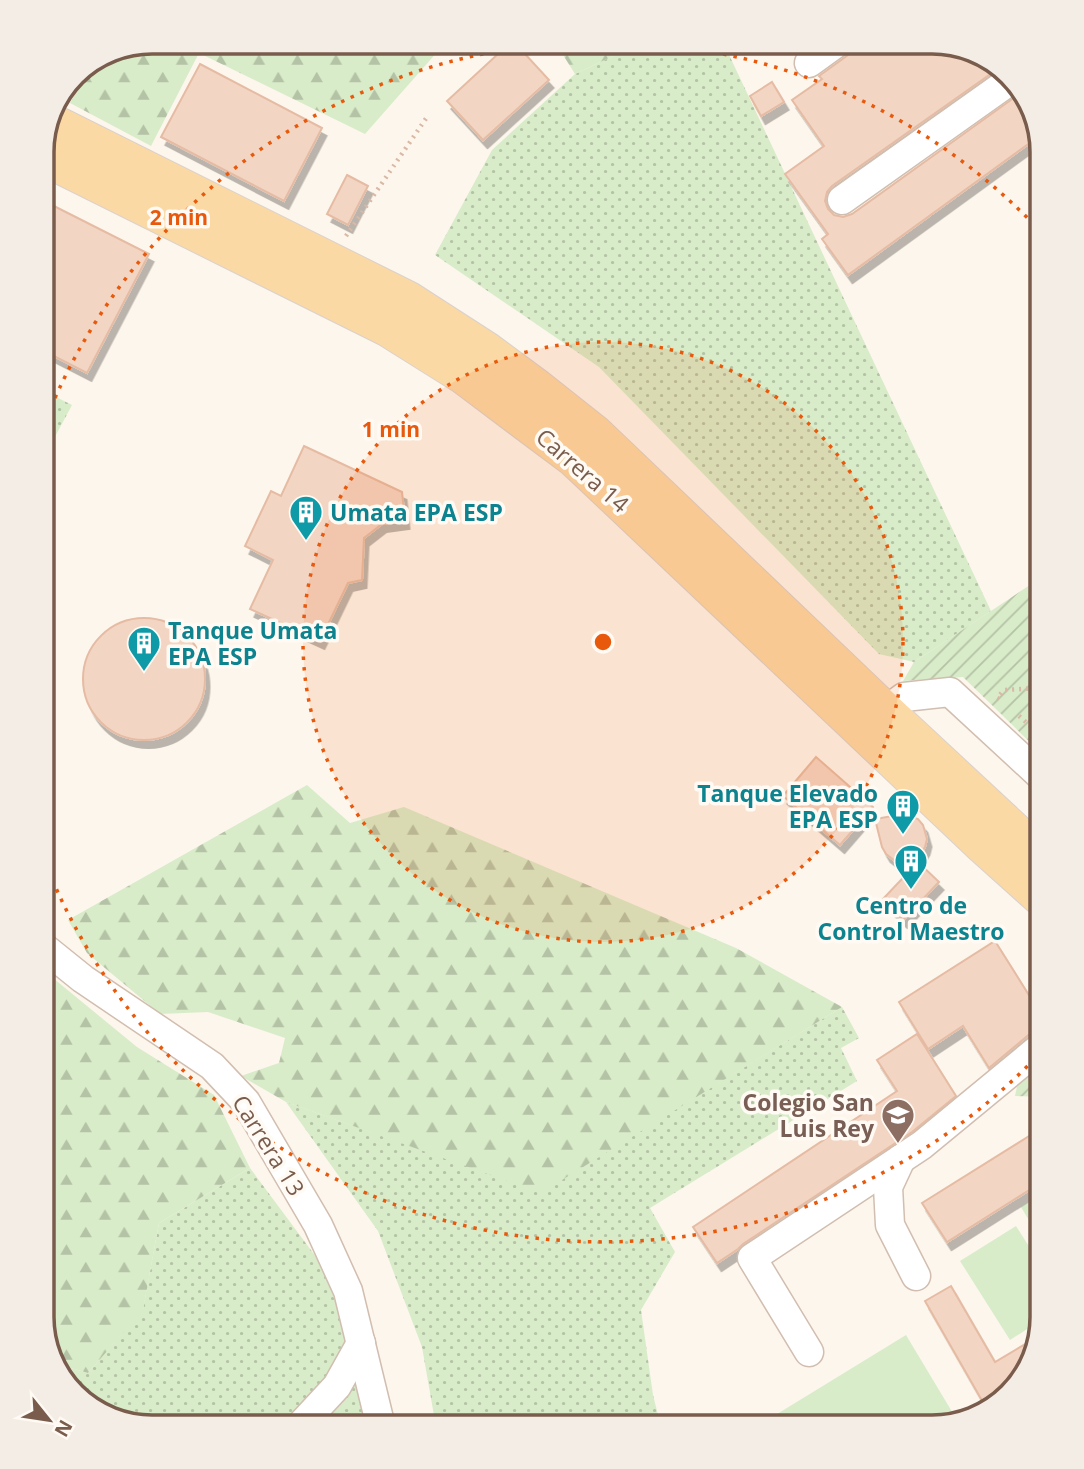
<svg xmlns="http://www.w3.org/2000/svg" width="1084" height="1469" viewBox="0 0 1084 1469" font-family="'Open Sans',sans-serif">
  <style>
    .grass { fill: url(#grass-dots) }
    .forest { fill: url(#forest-firs) }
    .park { fill: #d8ecc9 }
    .garden { fill: url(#garden-furrows) }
    .building { fill: #f3d5c3; stroke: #e6bba3; stroke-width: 2; filter: url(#shadow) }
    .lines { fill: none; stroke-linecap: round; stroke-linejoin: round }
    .minor-casing { stroke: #d1beb0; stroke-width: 31 }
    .major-casing { stroke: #dad1cd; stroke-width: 39 }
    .path { stroke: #d9b8a5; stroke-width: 4.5; stroke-dasharray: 2 5; stroke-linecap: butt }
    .minor { stroke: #fff; stroke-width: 28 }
    .major { stroke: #fbd9a5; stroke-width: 37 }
    .ring { fill: none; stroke: #e8590c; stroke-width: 3.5; stroke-dasharray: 3.5 7 }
    .labels { text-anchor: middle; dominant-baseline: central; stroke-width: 7; stroke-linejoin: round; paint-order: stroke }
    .street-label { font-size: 23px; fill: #7a5c4d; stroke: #fffaf3 }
    .culture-label { font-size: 23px; font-weight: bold; fill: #0d838f; stroke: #fffaf3; text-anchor: start }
    .education-label { font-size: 23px; font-weight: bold; fill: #785e54; stroke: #fffaf3; text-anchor: end }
    .rim { fill: none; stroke: #7a5c4d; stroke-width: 3.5 }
    .centre { fill: #e8590c; stroke: #fffaf3; stroke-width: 3.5 }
    .ring-label { font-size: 21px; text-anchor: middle; font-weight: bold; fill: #e8590c; stroke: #fffaf3; stroke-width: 7; stroke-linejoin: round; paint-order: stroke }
  </style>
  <defs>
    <pattern id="grass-dots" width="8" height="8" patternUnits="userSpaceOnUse" patternTransform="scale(1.75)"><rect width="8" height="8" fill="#d8ecc9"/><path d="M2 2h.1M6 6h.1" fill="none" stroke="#b4c2a5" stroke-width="1.8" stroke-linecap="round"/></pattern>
    <pattern id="forest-firs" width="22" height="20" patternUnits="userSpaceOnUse" patternTransform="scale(1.75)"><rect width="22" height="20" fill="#d8ecc9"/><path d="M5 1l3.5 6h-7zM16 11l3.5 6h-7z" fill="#b4c2a5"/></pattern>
    <pattern id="garden-furrows" width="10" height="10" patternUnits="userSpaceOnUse" patternTransform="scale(1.75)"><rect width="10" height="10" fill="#d8ecc9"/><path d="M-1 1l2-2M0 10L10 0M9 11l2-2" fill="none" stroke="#b4c2a5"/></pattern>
    <filter id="shadow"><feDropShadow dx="4.5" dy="8" stdDeviation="0" flood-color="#0004"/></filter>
  </defs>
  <rect width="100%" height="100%" fill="#fdf6ec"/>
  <g class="grass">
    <path d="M643,42H723L991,611L914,662L879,654L599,367L435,255L492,150L575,74Z"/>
    <path d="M42,390L72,405L42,461Z"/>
    <path d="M842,1007L859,1038L841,1048L857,1081L650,1208L675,1252L641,1310L653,1395L661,1427H436L422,1347L378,1231L286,1102L541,1192Z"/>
    <path d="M250,1168L325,1269L362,1389L371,1427H145L97,1412L57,1372L54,1363L88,1373L143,1309L159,1223Z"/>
  </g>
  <g class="forest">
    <path d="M152,42H446L365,134L199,53L151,146L70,103L91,65Z"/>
    <path d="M555,42H643L575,74Z"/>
    <path d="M307,785L350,823L404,807L736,948L842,1007L541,1193L286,1102L241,1076L279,1063L285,1038L208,1012L160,1014L87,953L68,920Z"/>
    <path d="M42,969L137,1047L214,1095L250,1168L159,1223L143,1310L88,1373L54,1363L42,1317Z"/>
  </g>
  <g class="park">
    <path d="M1042,1194V1242L1021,1207Z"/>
    <path d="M1016,1226L1042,1267V1318L1041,1320L1010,1340L960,1261Z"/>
    <path d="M906,1335L957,1420L933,1427H756Z"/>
  </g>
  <g class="garden">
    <path d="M1042,577V754L963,677L903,681L914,662Z"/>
    <path d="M1042,1058V1097L1015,1096L1019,1077Z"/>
  </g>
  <g class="building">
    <path d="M511,42H514L549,80L483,140L447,101Z"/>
    <path d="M854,42H939L987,57L999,68L832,186L827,192L825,201L828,209L834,215L843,217L852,214L1022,92L1027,97L1038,137L848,275L822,239L828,234L785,174L824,146L792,100L822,79L819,76L848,55L853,49Z"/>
    <path d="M200,64L322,128L284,201L161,137Z"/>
    <path d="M772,82L784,102L761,116L750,96Z"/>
    <path d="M347,175L368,186L348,225L327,214Z"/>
    <path d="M42,200L149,254L87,373L42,350Z"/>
    <path d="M304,446L402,492L405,521L382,524L364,538L362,580L348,583L320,641L250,609L273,560L245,546L271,491L281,496Z"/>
    <circle cx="144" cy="679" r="61"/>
    <path d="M816,757L873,807L840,845L783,796Z"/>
    <path d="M904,814L918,819L923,825L927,839L925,847L909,872L886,854L882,847L875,819Z"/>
    <path d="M918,862L939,882L903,920L882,900Z"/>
    <path d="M995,941L1042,1016V1030L1031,1033L989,1068L963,1026L928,1049L899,1002Z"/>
    <path d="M917,1034L956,1096L912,1132L743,1244L738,1249L717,1263L693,1227L897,1091L877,1060Z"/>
    <path d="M1042,1128V1182L947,1242L922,1203Z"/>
    <path d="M951,1286L995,1362L1037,1337L1027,1372L988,1411L925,1301Z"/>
  </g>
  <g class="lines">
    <defs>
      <g id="minor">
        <path d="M809,63L838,42"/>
        <path d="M842,200L1011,80"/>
        <path d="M885,711L904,697L950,692L1042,777"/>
        <path d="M42,946L83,979L212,1066L246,1102L318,1225L348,1291L381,1427"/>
        <path d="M901,1159L888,1187L890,1225L916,1276"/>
        <path d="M809,1352L752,1258L922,1145L1042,1046"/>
        <path d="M299,1427L337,1386L361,1343"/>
      </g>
      <g id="major">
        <path d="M53,123L408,300L487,351L537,388L595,434L885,711L1042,857"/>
        <path d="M42,156L388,328L463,375L575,459L984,846L1042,898"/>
      </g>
    </defs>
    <use href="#minor" class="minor-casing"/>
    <use href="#major" class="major-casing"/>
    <g class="path">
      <path d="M346,236L427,117"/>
      <path d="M999,699L997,698L1004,690L1042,688"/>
      <path d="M1019,716L1042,736"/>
    </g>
    <use href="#minor" class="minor"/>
    <use href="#major" class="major"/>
  </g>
  <circle cx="603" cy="642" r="300" fill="#e8590c" fill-opacity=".12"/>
  <g class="ring">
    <circle cx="603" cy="642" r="300"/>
    <path d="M1042 1051A600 600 0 0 1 43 857M43 427A600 600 0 0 1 587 42M619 42A600 600 0 0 1 1042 233"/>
  </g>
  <defs>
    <symbol id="building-pin" viewBox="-11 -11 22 30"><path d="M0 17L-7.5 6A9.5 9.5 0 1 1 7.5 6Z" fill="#0f9aa8" stroke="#fffaf3"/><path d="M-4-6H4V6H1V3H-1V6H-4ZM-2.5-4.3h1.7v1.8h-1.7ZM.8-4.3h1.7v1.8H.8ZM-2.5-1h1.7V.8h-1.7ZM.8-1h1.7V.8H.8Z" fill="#fff"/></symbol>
    <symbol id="university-pin" viewBox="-11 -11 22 30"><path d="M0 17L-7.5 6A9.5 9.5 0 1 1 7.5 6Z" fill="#8d6e63" stroke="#fffaf3"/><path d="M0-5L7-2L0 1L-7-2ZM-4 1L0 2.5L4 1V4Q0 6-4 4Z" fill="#fff"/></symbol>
  </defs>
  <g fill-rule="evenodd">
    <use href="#building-pin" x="287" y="493" width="38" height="52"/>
    <use href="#building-pin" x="125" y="624" width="38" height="52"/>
    <use href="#building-pin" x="884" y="787" width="38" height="52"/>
    <use href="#building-pin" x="892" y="842" width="38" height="52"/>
    <use href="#university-pin" x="879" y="1096" width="38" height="52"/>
  </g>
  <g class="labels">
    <g class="street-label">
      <text transform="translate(583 470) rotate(41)">Carrera 14</text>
      <text transform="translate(269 1145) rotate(58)">Carrera 13</text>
    </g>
    <g class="culture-label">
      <text x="330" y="512">Umata EPA ESP</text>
      <text x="168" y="630">Tanque Umata<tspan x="168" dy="26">EPA ESP</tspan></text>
      <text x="878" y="793" text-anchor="end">Tanque Elevado<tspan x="878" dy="26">EPA ESP</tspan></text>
      <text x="911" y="905" text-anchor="middle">Centro de<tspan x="911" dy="26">Control Maestro</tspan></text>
    </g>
    <g class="education-label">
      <text x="874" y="1102">Colegio San<tspan x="874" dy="26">Luis Rey</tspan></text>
    </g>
  </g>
  <path d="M0 0H1084V1469H0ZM152 54H932A98 98 0 0 1 1030 152V1317A98 98 0 0 1 932 1415H152A98 98 0 0 1 54 1317V152A98 98 0 0 1 152 54Z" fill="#f4ede6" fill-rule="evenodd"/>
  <path class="rim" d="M152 54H932A98 98 0 0 1 1030 152V1317A98 98 0 0 1 932 1415H152A98 98 0 0 1 54 1317V152A98 98 0 0 1 152 54Z"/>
  <circle cx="603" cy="642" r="10" class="centre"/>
  <g class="ring-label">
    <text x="179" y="225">2 min</text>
    <text x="391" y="437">1 min</text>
  </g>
  <g transform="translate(49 1420) rotate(120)" stroke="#fffaf3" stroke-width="5" paint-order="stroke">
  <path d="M0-5L12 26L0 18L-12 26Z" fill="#7a5c4d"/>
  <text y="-10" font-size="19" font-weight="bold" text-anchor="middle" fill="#7a5c4d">N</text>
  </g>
</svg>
